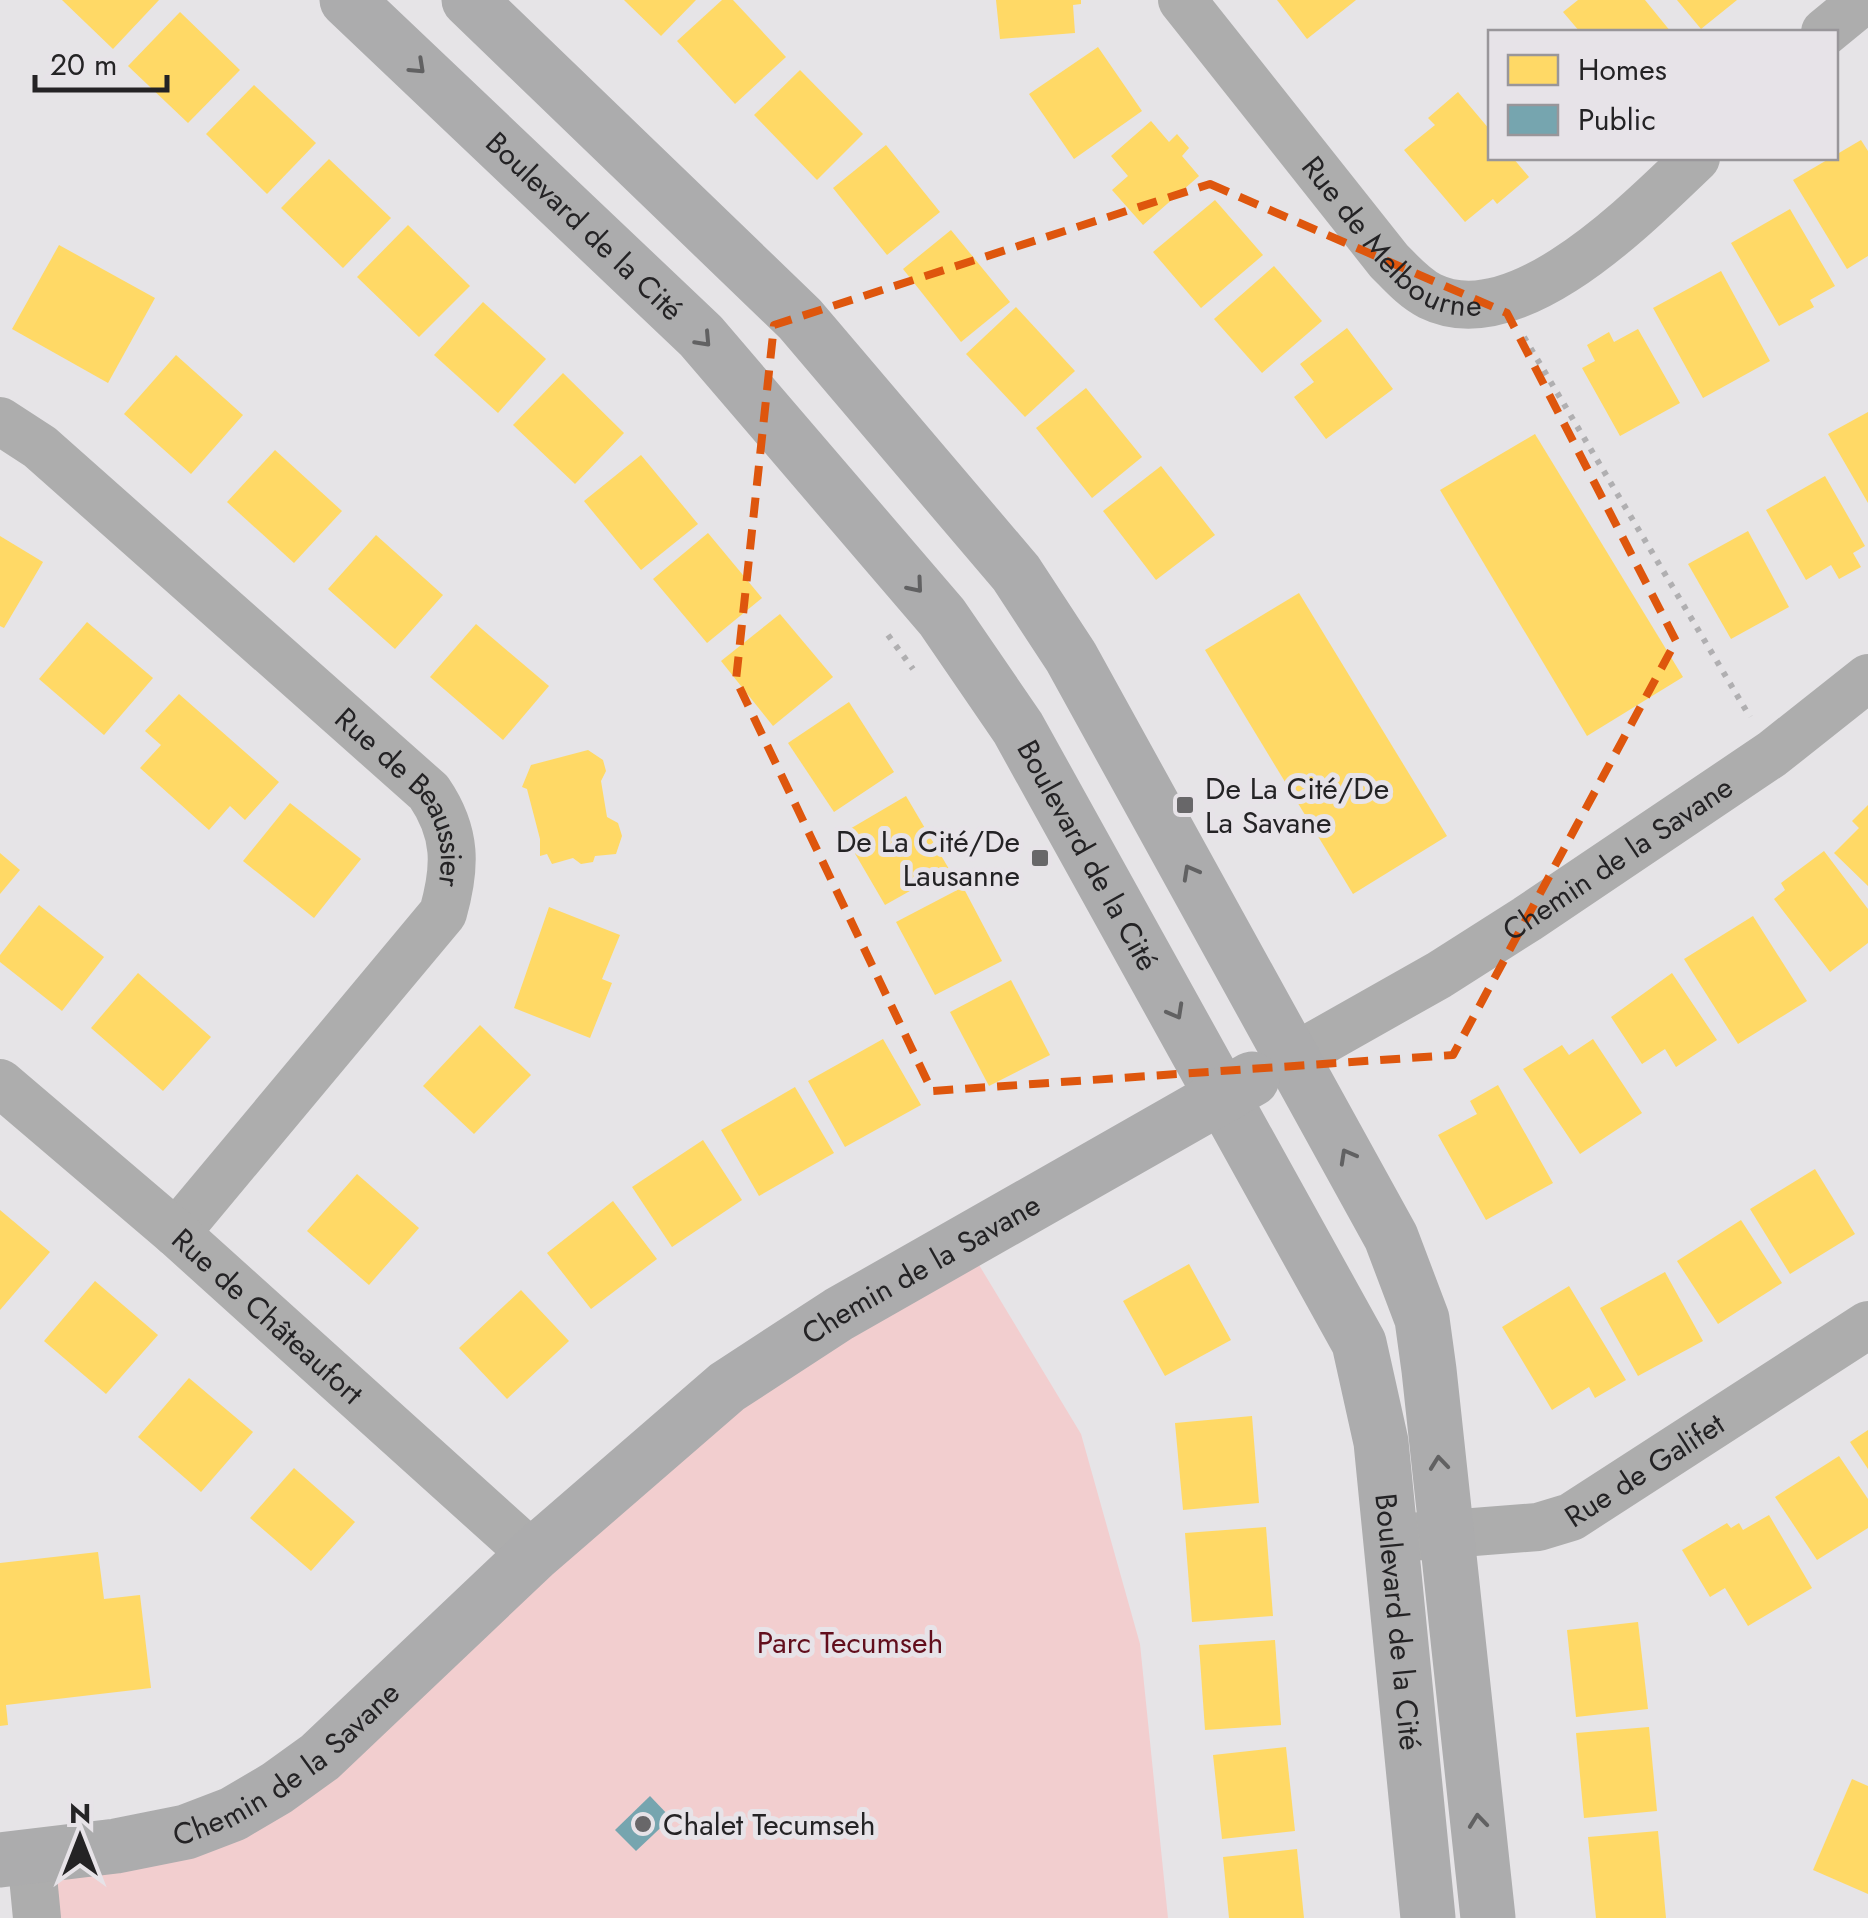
<svg xmlns="http://www.w3.org/2000/svg" width="1868" height="1918" viewBox="0 0 1868 1918" font-family="Jost,sans-serif">
  <style>
    .green { fill: #f2cecf }
    .homes { fill: #ffd966 }
    .public { fill: #76a5af }
    .lines { fill: none; stroke-linecap: round; stroke-linejoin: round }
    .path { stroke: #b0afb1; stroke-width: 6; stroke-dasharray: 5 8; stroke-linecap: butt }
    .street { stroke: #adadad; stroke-width: 48 }
    .secondary { stroke: #acacad; stroke-width: 55 }
    .oneway { stroke: #616162 }
    .marked { fill: none; stroke: #de560d; stroke-width: 8; stroke-dasharray: 20 12; stroke-linejoin: round }
    .poi-dot { fill: #686769; stroke: #e7e3e8; stroke-width: 4 }
    .labels { text-anchor: middle; dominant-baseline: central; stroke-width: 10; stroke-linejoin: round; paint-order: stroke }
    .street-label { font-size: 30px; fill: #242325; stroke: #e7e3e8 }
    .poi-label { font-size: 30px; fill: #242325; stroke: #e7e3e8; text-anchor: start }
    .park-label { font-size: 30px; fill: #620e1c; stroke: #e7e3e8 }
  </style>
  <rect width="100%" height="100%" fill="#e6e4e7"/>
  <path class="green" d="M967,1245L1081,1434L1140,1644L1168,1918H37L31,1856L186,1832L533,1555Z"/>
  <g class="homes">
    <path d="M62,0H159L113,49Z"/>
    <path d="M624,0H696L661,36Z"/>
    <path d="M722,0H733L786,57L735,104L677,41Z"/>
    <path d="M996,0H1081V4L1073,5L1075,33L1000,39Z"/>
    <path d="M1277,0H1356L1307,39Z"/>
    <path d="M1578,0H1645L1671,32H1580L1563,12Z"/>
    <path d="M1677,0H1737L1701,29Z"/>
    <path d="M180,12L240,70L188,123L128,66Z"/>
    <path d="M1098,47L1142,111L1074,159L1029,94Z"/>
    <path d="M800,70L863,134L817,180L754,115Z"/>
    <path d="M254,85L316,143L267,194L206,134Z"/>
    <path d="M1458,92L1490,130V158H1513L1529,177L1497,204L1493,199L1465,222L1404,150L1435,125L1428,118Z"/>
    <path d="M1151,121L1169,142L1177,134L1189,148L1182,156L1199,176L1143,225L1112,190L1128,176L1111,156Z"/>
    <path d="M1861,140L1868,151V256L1847,269L1793,180Z"/>
    <path d="M886,145L940,212L887,255L833,188Z"/>
    <path d="M329,159L391,218L343,268L281,208Z"/>
    <path d="M1215,200L1263,255L1201,308L1153,252Z"/>
    <path d="M1790,209L1835,286L1810,300L1814,307L1779,326L1731,243Z"/>
    <path d="M408,225L470,286L419,337L357,277Z"/>
    <path d="M951,230L1010,302L961,342L903,269Z"/>
    <path d="M59,245L155,298L108,383L12,329Z"/>
    <path d="M1274,266L1322,321L1262,373L1214,319Z"/>
    <path d="M1721,271L1770,361L1703,398L1653,308Z"/>
    <path d="M483,302L546,359L498,413L434,355Z"/>
    <path d="M1016,307L1075,371L1025,417L966,354Z"/>
    <path d="M1347,328L1393,389L1326,439L1294,397L1314,382L1300,364Z"/>
    <path d="M1638,329L1680,403L1620,436L1582,368L1595,361L1587,345L1609,332L1614,342Z"/>
    <path d="M176,355L243,415L191,474L124,414Z"/>
    <path d="M563,373L624,433L575,484L513,425Z"/>
    <path d="M1086,388L1142,457L1092,498L1036,428Z"/>
    <path d="M1868,412V503L1828,434Z"/>
    <path d="M1535,434L1683,677L1587,736L1440,490Z"/>
    <path d="M275,450L342,511L294,563L227,502Z"/>
    <path d="M641,455L698,524L641,570L584,501Z"/>
    <path d="M1161,466L1215,535L1156,580L1103,511Z"/>
    <path d="M1825,476L1865,546L1853,553L1861,567L1839,579L1831,565L1806,580L1766,510Z"/>
    <path d="M1748,531L1789,607L1731,639L1688,564Z"/>
    <path d="M708,533L762,598L707,643L653,579Z"/>
    <path d="M376,535L443,595L395,649L328,589Z"/>
    <path d="M0,536L43,562L4,628L0,626Z"/>
    <path d="M1299,593L1447,836L1353,894L1205,650Z"/>
    <path d="M780,614L833,677L773,726L721,661Z"/>
    <path d="M87,622L153,678L104,735L39,679Z"/>
    <path d="M476,624L549,686L503,740L430,677Z"/>
    <path d="M179,694L279,782L245,820L230,806L209,830L140,768L161,745L145,731Z"/>
    <path d="M849,702L894,772L834,812L788,743Z"/>
    <path d="M588,750L603,760L606,771L601,781L607,817L618,823L622,836L616,854L595,856L593,862L581,864L573,858L552,864L547,854L540,856V839L527,789L522,787L531,765Z"/>
    <path d="M906,796L949,869L885,905L843,833Z"/>
    <path d="M290,803L361,859L314,918L243,861Z"/>
    <path d="M1868,805V886L1834,853L1859,828L1852,821Z"/>
    <path d="M1824,851L1868,909V943L1830,972L1774,899L1785,890L1781,883Z"/>
    <path d="M0,853L20,870L0,894Z"/>
    <path d="M963,887L1002,961L935,995L896,922Z"/>
    <path d="M39,905L104,957L62,1011L0,962V955Z"/>
    <path d="M549,907L620,935L602,979L612,983L590,1038L514,1008Z"/>
    <path d="M1753,916L1807,1001L1738,1044L1684,959Z"/>
    <path d="M138,973L211,1037L163,1091L91,1028Z"/>
    <path d="M1672,973L1717,1040L1676,1067L1665,1049L1642,1064L1611,1017Z"/>
    <path d="M1011,980L1050,1055L989,1086L950,1012Z"/>
    <path d="M480,1025L531,1075L474,1134L423,1086Z"/>
    <path d="M883,1039L921,1105L845,1147L808,1081Z"/>
    <path d="M1593,1039L1642,1113L1580,1154L1523,1069L1562,1045L1569,1055Z"/>
    <path d="M1498,1085L1553,1183L1486,1220L1438,1135L1477,1114L1470,1101Z"/>
    <path d="M795,1087L834,1153L759,1196L721,1130Z"/>
    <path d="M703,1140L742,1200L672,1247L632,1187Z"/>
    <path d="M1815,1169L1855,1234L1790,1274L1750,1209Z"/>
    <path d="M357,1174L419,1228L369,1285L307,1231Z"/>
    <path d="M613,1201L657,1259L591,1309L547,1253Z"/>
    <path d="M0,1210L50,1252L0,1310Z"/>
    <path d="M1741,1220L1782,1283L1718,1324L1677,1261Z"/>
    <path d="M1189,1264L1231,1340L1165,1376L1123,1301Z"/>
    <path d="M1665,1272L1703,1341L1638,1376L1600,1308Z"/>
    <path d="M95,1281L158,1335L106,1394L44,1341Z"/>
    <path d="M1569,1286L1626,1380L1595,1398L1589,1387L1552,1410L1502,1327Z"/>
    <path d="M521,1290L569,1341L507,1399L459,1348Z"/>
    <path d="M189,1378L253,1432L201,1492L138,1437Z"/>
    <path d="M1252,1416L1259,1503L1183,1510L1175,1423Z"/>
    <path d="M1868,1430V1469L1850,1442Z"/>
    <path d="M1839,1456L1868,1499V1528L1817,1560L1775,1497Z"/>
    <path d="M294,1468L355,1522L311,1571L250,1518Z"/>
    <path d="M1769,1515L1812,1588L1748,1626L1725,1588L1710,1597L1682,1550L1727,1523L1731,1528L1739,1523L1743,1530Z"/>
    <path d="M1266,1527L1273,1616L1192,1622L1185,1533Z"/>
    <path d="M98,1552L104,1599L140,1595L151,1688L6,1705L8,1725L0,1726V1563Z"/>
    <path d="M1638,1622L1648,1709L1576,1717L1567,1630Z"/>
    <path d="M1275,1640L1281,1725L1205,1730L1199,1645Z"/>
    <path d="M1649,1727L1657,1811L1584,1818L1576,1733Z"/>
    <path d="M1286,1747L1295,1831L1222,1839L1213,1755Z"/>
    <path d="M1852,1779L1868,1786V1894L1813,1870Z"/>
    <path d="M1658,1831L1666,1918H1596L1588,1837Z"/>
    <path d="M1297,1849L1304,1918H1229L1223,1857Z"/>
  </g>
  <path class="public" d="M650,1796L671,1818L636,1851L615,1830Z"/>
  <g class="lines">
    <g class="path">
      <path d="M1524,337L1750,717"/>
      <path d="M888,635L913,669"/>
    </g>
    <g class="street">
      <path id="s1" d="M1182,0L1389,261C1401,273 1414,288 1430,296C1517,339 1639,212 1696,158"/>
      <path d="M1825,32L1864,0"/>
      <path id="s2" d="M0,421L40,447L429,792C457,833 456,867 443,913L176,1233"/>
      <path id="s3" d="M1292,1058L1439,975L1527,919L1772,754L1868,678"/>
      <path id="s4" d="M0,1083L176,1233L533,1555"/>
      <path id="s5" d="M1410,1537L1538,1527L1571,1517L1868,1325"/>
      <path d="M31,1856L37,1918"/>
    </g>
    <g class="secondary">
      <path id="s6" d="M347,0L701,336L942,617L1018,728L1359,1343L1381,1442L1428,1918"/>
      <path d="M469,0L800,319L1016,573L1071,657L1391,1237L1422,1319L1429,1370L1488,1918"/>
      <path id="s7" d="M0,1860L116,1846L186,1832L233,1814L277,1788L320,1757L533,1555L727,1387L839,1314L1252,1079"/>
    </g>
  </g>
  <defs><path id="oneway-chevron" d="M-2-3.5L2.5 0L-2 3.5" fill="none" stroke-width="1.6" stroke-linecap="round" stroke-linejoin="round" transform="scale(2.5)"/></defs>
  <g class="oneway">
    <use href="#oneway-chevron" transform="translate(418 67) rotate(43)"/>
    <use href="#oneway-chevron" transform="translate(704 340) rotate(47)"/>
    <use href="#oneway-chevron" transform="translate(916 586) rotate(50)"/>
    <use href="#oneway-chevron" transform="translate(1190 872) rotate(-119)"/>
    <use href="#oneway-chevron" transform="translate(1176 1012) rotate(61)"/>
    <use href="#oneway-chevron" transform="translate(1347 1156) rotate(-119)"/>
    <use href="#oneway-chevron" transform="translate(1439 1463) rotate(-96)"/>
    <use href="#oneway-chevron" transform="translate(1478 1821) rotate(-96)"/>
  </g>
  <path class="marked" d="M1210,184L1507,313L1676,641L1453,1055L932,1091L736,680L774,325Z"/>
  <g class="poi-dot">
    <rect x="1175" y="795" width="20" height="20" rx="5"/>
    <rect x="1030" y="848" width="20" height="20" rx="5"/>
    <circle cx="643" cy="1824" r="10"/>
  </g>
  <g class="labels">
    <g class="street-label">
      <text stroke="none"><textPath href="#s1" startOffset="322">Rue de Melbourne</textPath></text>
      <text stroke="none"><textPath href="#s6" startOffset="328">Boulevard de la Cité</textPath></text>
      <text stroke="none"><textPath href="#s2" startOffset="558">Rue de Beaussier</textPath></text>
      <text stroke="none"><textPath href="#s6" startOffset="1138">Boulevard de la Cité</textPath></text>
      <text stroke="none"><textPath href="#s3" startOffset="382">Chemin de la Savane</textPath></text>
      <text stroke="none"><textPath href="#s7" startOffset="1120">Chemin de la Savane</textPath></text>
      <text stroke="none"><textPath href="#s4" startOffset="355">Rue de Châteaufort</textPath></text>
      <text stroke="none"><textPath href="#s5" startOffset="250">Rue de Galifet</textPath></text>
      <text stroke="none"><textPath href="#s6" startOffset="1978">Boulevard de la Cité</textPath></text>
      <text stroke="none"><textPath href="#s7" startOffset="310">Chemin de la Savane</textPath></text>
    </g>
    <g class="poi-label">
      <text x="1205" y="788">De La Cité/De<tspan x="1205" dy="34">La Savane</tspan></text>
      <text x="1020" y="841" text-anchor="end">De La Cité/De<tspan x="1020" dy="34">Lausanne</tspan></text>
      <text x="663" y="1824">Chalet Tecumseh</text>
    </g>
    <g class="park-label">
      <text x="850" y="1642">Parc Tecumseh</text>
    </g>
  </g>
  <rect x="1488" y="30" width="350" height="130" fill="#e7e3e8" stroke="#99969a" stroke-width="2.5"/>
  <rect x="1508" y="55" width="50" height="30" fill="#ffd966" stroke="#99969a" stroke-width="2.5"/>
  <text x="1578" y="80" font-size="30" fill="#242325">Homes</text>
  <rect x="1508" y="105" width="50" height="30" fill="#76a5af" stroke="#99969a" stroke-width="2.5"/>
  <text x="1578" y="130" font-size="30" fill="#242325">Public</text>
  <g transform="translate(80 1838)" stroke="#e7e3e8" stroke-width="8" paint-order="stroke">
  <path d="M0-8L18 38L0 25L-18 38Z" fill="#242325"/>
  <text y="-15" font-size="28" font-weight="bold" text-anchor="middle" fill="#242325">N</text>
  </g>
  <path d="M35 75v15h132v-15" fill="none" stroke="#242325" stroke-width="5"/>
  <text x="50" y="75" font-size="30" fill="#242325" stroke="#e7e3e8" stroke-width="8" paint-order="stroke">20 m</text>
</svg>
